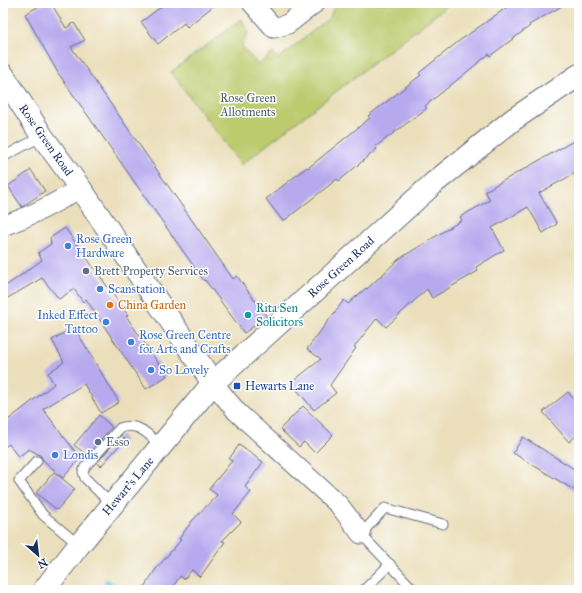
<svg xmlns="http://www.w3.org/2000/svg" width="582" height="593" viewBox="0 0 582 593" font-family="'IM FELL Great Primer',serif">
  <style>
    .green { fill: #bccb6e; stroke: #6c7d66 }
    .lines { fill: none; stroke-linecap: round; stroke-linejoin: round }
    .stream { stroke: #5bc4d6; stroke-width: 6 }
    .building { fill: #b6a9ee }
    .lane-casing { stroke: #646d7f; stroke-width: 11 }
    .street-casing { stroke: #646d7f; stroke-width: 21 }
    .secondary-casing { stroke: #646d7f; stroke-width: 24 }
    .lane { stroke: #fff; stroke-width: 9 }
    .street { stroke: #fff; stroke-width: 19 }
    .secondary { stroke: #fff; stroke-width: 22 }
    .shop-dot { fill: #3f7fe0; stroke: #fff; stroke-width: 1.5 }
    .service-dot { fill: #5c6f8a; stroke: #fff; stroke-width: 1.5 }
    .food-dot { fill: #e8710a; stroke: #fff; stroke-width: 1.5 }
    .culture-dot { fill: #0f9aa8; stroke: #fff; stroke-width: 1.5 }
    .transit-dot { fill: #1a4fb4; stroke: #fff; stroke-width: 1.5 }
    .labels { text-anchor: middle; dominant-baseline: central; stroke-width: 3; stroke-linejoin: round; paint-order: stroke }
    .park-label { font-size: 12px; fill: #4b5e63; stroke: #fff }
    .street-label { font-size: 12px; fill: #1b2f5e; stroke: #fff }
    .shop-label { font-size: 12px; fill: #366cbe; stroke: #fff; text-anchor: start }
    .service-label { font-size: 12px; fill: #4e5e75; stroke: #fff; text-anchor: start }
    .food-label { font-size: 12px; fill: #c56008; stroke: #fff; text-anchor: start }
    .culture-label { font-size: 12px; fill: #0d838f; stroke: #fff; text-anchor: start }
    .transit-label { font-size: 12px; fill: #164399; stroke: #fff; text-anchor: start }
  </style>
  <rect width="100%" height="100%" fill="#fff"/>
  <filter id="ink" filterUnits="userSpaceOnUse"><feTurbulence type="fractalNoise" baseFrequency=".025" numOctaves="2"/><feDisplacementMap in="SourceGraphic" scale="8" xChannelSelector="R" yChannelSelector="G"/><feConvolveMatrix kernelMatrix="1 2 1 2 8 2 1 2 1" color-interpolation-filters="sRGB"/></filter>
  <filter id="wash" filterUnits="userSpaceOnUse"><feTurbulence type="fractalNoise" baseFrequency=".012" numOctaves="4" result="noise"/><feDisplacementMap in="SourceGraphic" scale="16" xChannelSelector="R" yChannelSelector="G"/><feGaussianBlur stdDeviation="0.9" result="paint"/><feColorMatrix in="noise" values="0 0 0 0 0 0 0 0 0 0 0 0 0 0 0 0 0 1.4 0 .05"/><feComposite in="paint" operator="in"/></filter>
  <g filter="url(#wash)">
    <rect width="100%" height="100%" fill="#ebdfbb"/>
    <path class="green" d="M336,3H451L241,165L171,72L242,19L248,33L242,46L258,65L273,53L278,59L329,18Z"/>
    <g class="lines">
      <path class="stream" d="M107,582L121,590"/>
    </g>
    <g id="blocks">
      <g class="building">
        <path d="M45,3H51L66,28L74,23L85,40L71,47L233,279L237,276L267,317L244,333L205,280L204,281L58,73L25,14Z"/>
        <path d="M166,3H217L187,27L184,23L158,44L141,22Z"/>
        <path d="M513,3H567L529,25L530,26L490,56L489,54L425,106L427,108L375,147L377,149L339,181L337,179L285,220H282L266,199L307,167L308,168L370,118L368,116L421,75L419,73L459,41Z"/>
        <path d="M579,138V171L539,193L557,224L543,233L528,207L492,228L504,250L476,267L478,271L432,298L427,289L386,327L377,318L354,347L356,348L330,385L336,393L314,410L291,383L321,359L307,349L344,300L348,304L366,288L367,289L399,259L462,220L460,217L490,200L485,191Z"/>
        <path d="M31,170L45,191L22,207L8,186Z"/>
        <path d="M65,228L128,315L126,316L167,376L146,389L86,299L83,302L74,289L59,299L42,278L6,299L3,295V288L42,260L38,253L51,244L50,238Z"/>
        <path d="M74,327L119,402L101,413L84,384L43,409L80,458L63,478L43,460L41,456L29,449L18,457L9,444L3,448V424L54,384L48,373L64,362L52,340Z"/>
        <path d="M568,392L579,405V433L569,442L543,412Z"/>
        <path d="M303,406L333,435L315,453L304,442L299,447L280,429Z"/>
        <path d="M99,415L112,427L87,455L74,445Z"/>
        <path d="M121,435L125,439L101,466L97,463Z"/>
        <path d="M523,437L579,472V493L513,453Z"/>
        <path d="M239,445L263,462L245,487L251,492L233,514L241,522L222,541L225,542L200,577L192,570L184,579L180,576L171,590H142L156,569L181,540L179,539L192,521L217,495L209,489L232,461L229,459Z"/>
        <path d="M54,472L75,489L57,510L36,493Z"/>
      </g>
    </g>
  </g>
  <g filter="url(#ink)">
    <use href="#blocks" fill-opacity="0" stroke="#646d7f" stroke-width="1"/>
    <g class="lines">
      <defs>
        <g id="lane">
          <path d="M3,157L42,136"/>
          <path d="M37,461L19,481L43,515L79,545"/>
          <path d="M112,505L85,478L83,472L85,467L120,428C138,421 148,435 162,446"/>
          <path d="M364,590L390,564"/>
          <path d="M414,590L361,534L385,508L443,524"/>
        </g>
        <g id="street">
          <path d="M252,3L274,28L288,24L315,3"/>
          <path d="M3,226C31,216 55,204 80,188"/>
          <path d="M213,383L237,412L339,505L361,534"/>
        </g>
        <g id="secondary">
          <path d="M3,75L42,136L80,188L213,383"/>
          <path d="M44,590L79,545L213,383L435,182L514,119L579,75"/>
        </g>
      </defs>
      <use href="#lane" class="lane-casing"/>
      <use href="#street" class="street-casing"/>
      <use href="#secondary" class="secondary-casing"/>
      <use href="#lane" class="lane"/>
      <use href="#street" class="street"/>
      <use href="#secondary" class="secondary"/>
    </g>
  </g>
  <g class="shop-dot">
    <circle cx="68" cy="246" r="4"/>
    <circle cx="100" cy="289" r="4"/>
    <circle cx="106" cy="322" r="4"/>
    <circle cx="131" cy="342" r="4"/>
    <circle cx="151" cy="370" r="4"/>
    <circle cx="55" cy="455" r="4"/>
  </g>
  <g class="service-dot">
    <circle cx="86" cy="271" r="4"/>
    <circle cx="98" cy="442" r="4"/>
  </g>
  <circle class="food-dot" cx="110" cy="305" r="4"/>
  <circle class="culture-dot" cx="248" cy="315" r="4"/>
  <rect class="transit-dot" x="233" y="382" width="8" height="8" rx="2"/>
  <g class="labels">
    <g class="park-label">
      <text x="248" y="98">Rose Green<tspan x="248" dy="14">Allotments</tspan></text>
    </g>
    <g class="street-label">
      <text transform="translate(46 140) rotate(55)">Rose Green Road</text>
      <text transform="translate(341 267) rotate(-42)">Rose Green Road</text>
      <text transform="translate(128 486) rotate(-50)">Hewart's Lane</text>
    </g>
    <g class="shop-label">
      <text x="76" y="239">Rose Green<tspan x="76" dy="14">Hardware</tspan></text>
      <text x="108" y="289">Scanstation</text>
      <text x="98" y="315" text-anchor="end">Inked Effect<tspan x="98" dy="14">Tattoo</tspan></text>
      <text x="139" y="335">Rose Green Centre<tspan x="139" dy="14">for Arts and Crafts</tspan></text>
      <text x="159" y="370">So Lovely</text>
      <text x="63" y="455">Londis</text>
    </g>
    <g class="service-label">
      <text x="94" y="271">Brett Property Services</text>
      <text x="106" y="442">Esso</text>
    </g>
    <g class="food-label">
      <text x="118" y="305">China Garden</text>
    </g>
    <g class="culture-label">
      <text x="256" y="308">Rita Sen<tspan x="256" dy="14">Solicitors</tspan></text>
    </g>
    <g class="transit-label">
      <text x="245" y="386">Hewarts Lane</text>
    </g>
  </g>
  <rect width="582" height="593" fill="none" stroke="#fff" stroke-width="16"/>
  <g transform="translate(38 555) rotate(152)" stroke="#ffffff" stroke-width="3" paint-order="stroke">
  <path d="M0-3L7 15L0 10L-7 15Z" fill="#1b2f5e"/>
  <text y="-6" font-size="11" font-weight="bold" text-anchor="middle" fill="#1b2f5e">N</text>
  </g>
</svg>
